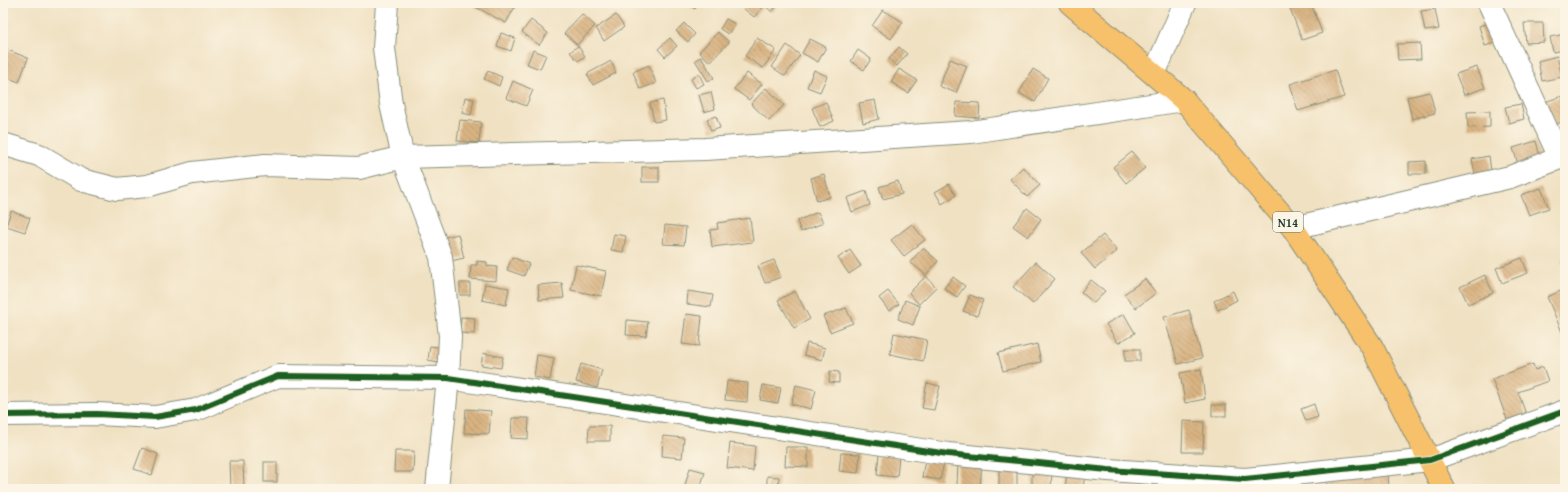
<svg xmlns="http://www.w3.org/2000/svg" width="1568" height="492" viewBox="0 0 1568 492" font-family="'Gentium Book Plus',serif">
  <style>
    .building { fill: url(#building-back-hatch) }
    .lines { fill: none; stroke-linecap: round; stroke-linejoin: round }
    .minor-casing { stroke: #888f7b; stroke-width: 24 }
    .major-casing { stroke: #888f7b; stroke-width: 24 }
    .minor { stroke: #fff; stroke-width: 22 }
    .major { stroke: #f7c06b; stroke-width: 22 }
    .cycleway-casing { stroke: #fcf5e5; stroke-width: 8 }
    .cycleway { stroke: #1b5e20; stroke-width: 6 }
    .labels { text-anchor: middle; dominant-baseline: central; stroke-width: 3; stroke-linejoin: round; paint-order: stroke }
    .shield { fill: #fcf5e5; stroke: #617469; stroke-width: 1 }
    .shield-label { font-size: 12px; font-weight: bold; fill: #1f3d34 }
  </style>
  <defs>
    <pattern id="building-back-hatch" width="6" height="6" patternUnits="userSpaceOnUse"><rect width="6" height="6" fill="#dab483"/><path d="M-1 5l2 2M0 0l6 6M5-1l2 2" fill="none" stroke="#b0946c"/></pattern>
  </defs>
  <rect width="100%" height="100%" fill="#fcf5e5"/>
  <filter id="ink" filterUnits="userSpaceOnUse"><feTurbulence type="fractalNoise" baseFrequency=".025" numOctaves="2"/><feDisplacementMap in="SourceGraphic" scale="8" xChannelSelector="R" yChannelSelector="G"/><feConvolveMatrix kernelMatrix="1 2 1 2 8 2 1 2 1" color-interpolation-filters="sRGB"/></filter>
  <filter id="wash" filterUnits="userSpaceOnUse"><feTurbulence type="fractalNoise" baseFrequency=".012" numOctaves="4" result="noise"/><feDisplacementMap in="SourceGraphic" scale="16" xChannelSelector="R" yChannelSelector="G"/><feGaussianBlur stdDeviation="0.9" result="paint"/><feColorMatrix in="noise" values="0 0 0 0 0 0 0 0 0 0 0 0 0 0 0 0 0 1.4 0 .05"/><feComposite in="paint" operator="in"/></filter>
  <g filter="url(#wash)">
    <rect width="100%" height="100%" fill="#f0e1c2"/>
    <g id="blocks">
      <g class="building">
        <path d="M468,3H517L506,23Z"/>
        <path d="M686,3H699L695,9Z"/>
        <path d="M740,3H758L763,7L754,17L739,5Z"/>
        <path d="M762,3H779L772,12Z"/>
        <path d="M1288,3H1311L1322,33L1302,40Z"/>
        <path d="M1435,9L1439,29L1425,31L1421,11Z"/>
        <path d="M883,10L903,22L891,39L872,26Z"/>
        <path d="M582,14L595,26L577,45L564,33Z"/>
        <path d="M616,15L624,27L604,41L596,28Z"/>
        <path d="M726,19L735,24L728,34L720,29Z"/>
        <path d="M531,20L548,33L539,45L522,32Z"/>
        <path d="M1494,21L1500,41L1485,46L1479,26Z"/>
        <path d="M684,23L695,34L688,42L676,31Z"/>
        <path d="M1524,23H1543L1544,42L1526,43Z"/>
        <path d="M718,32L729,42L710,62L699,52Z"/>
        <path d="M501,33L515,38L511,51L497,46Z"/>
        <path d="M1565,34V50L1553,52L1550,37Z"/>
        <path d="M670,38L677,46L665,57L658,49Z"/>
        <path d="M757,38L776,50L763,68L745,56Z"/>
        <path d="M810,39L826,47L818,62L802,53Z"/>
        <path d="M1420,43L1421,59L1398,60L1397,44Z"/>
        <path d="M787,45L800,55L785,76L772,67Z"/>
        <path d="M578,46L585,56L578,61L570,52Z"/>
        <path d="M899,47L907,54L897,66L889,59Z"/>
        <path d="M5,49L28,58L19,82L3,76Z"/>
        <path d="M533,50L546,55L540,69L527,64Z"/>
        <path d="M858,50L871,59L864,70L851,61Z"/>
        <path d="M1557,56L1562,77L1542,81L1538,61Z"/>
        <path d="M701,57L714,78L708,81L695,60Z"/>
        <path d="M950,59L967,66L956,93L939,86Z"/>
        <path d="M611,61L616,73L593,85L587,74Z"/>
        <path d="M649,65L656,83L640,89L633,72Z"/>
        <path d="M1477,67L1485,88L1464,95L1456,74Z"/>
        <path d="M899,69L917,80L908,93L891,82Z"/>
        <path d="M1033,69L1048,78L1035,102L1019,93Z"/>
        <path d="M814,70L827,76L820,92L807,87Z"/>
        <path d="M1335,70L1344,97L1298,111L1290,84Z"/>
        <path d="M488,71L502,77L499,86L484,79Z"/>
        <path d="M747,73L762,84L749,100L734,89Z"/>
        <path d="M699,74L704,84L696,88L691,79Z"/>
        <path d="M513,81L533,90L526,106L506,98Z"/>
        <path d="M766,88L784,105L769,121L751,104Z"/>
        <path d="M711,92L715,109L704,112L699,95Z"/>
        <path d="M1430,92L1435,113L1412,119L1407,97Z"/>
        <path d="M1562,96L1565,106V121L1553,125L1545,102Z"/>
        <path d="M465,97L474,99L471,115L462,113Z"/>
        <path d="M663,100L666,120L654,122L650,103Z"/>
        <path d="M875,100L879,119L863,123L859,103Z"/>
        <path d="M826,102L834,121L820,127L812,108Z"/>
        <path d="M956,102L980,103L979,118L955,116Z"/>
        <path d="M1521,104L1524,119L1509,123L1505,107Z"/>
        <path d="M1490,111V127L1468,128L1467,112Z"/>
        <path d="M716,116L720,128L711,131L707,119Z"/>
        <path d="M460,120L481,122L479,143L457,141Z"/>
        <path d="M1536,141L1541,161L1519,168L1513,148Z"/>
        <path d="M1132,152L1145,168L1126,183L1113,167Z"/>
        <path d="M1489,156L1491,171L1475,174L1472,159Z"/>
        <path d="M1426,161V174H1409V162Z"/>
        <rect x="642" y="167" width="17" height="15"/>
        <path d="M1023,167L1040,185L1027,197L1010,179Z"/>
        <path d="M824,174L830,197L817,201L811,178Z"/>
        <path d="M898,181L902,194L883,199L879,187Z"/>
        <path d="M949,184L956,195L942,204L935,192Z"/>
        <path d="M1541,188L1549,208L1529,215L1521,195Z"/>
        <path d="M866,191L870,205L852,212L847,198Z"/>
        <path d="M1027,208L1041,219L1028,237L1013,226Z"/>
        <path d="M11,211L30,218L25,232L6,226Z"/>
        <path d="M818,212L823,223L801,232L797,221Z"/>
        <path d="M750,218L753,242L712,247L710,230L718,229L717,223Z"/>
        <path d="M912,224L925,240L904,256L891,240Z"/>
        <path d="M665,225L686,227L684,245L663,244Z"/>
        <path d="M458,234L464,258L451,261L445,237Z"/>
        <path d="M614,234L626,236L623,252L611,250Z"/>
        <path d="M1103,235L1117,251L1095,269L1081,253Z"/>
        <path d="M923,248L938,261L926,275L910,262Z"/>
        <path d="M850,250L861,266L849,274L838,258Z"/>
        <path d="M512,257L529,264L524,276L507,270Z"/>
        <path d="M1522,258L1528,273L1502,283L1496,268Z"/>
        <path d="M1565,259V268L1562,260Z"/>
        <path d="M774,260L781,277L765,283L758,266Z"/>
        <path d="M477,261L487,262V266L497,267L496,281L470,279L471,265H477Z"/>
        <path d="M1036,262L1055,279L1033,304L1013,287Z"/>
        <path d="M576,265L606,271L601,296L571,290Z"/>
        <path d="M1485,275L1493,293L1468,304L1460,287Z"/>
        <path d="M926,276L936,287L919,304L909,293Z"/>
        <path d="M953,277L965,286L957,297L944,288Z"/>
        <path d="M1145,279L1156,293L1136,308L1124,294Z"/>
        <path d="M1091,280L1105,291L1094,303L1081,292Z"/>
        <rect x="460" y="283" width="10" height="12"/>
        <path d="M562,283L564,298L539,300L538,285Z"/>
        <path d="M485,284L509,288L506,305L482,300Z"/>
        <path d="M1565,289V339L1547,297Z"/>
        <path d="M688,291L713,295L711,307L687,304Z"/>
        <path d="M795,291L810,319L794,328L778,300Z"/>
        <path d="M888,291L899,304L889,311L879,298Z"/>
        <path d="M1233,291L1237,300L1218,310L1214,301Z"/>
        <path d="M970,295L983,300L977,316L963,311Z"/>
        <path d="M905,300L920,306L913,325L898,319Z"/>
        <path d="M846,308L853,323L830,332L823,316Z"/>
        <path d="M1189,310L1202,358L1178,364L1164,317Z"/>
        <path d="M686,314L702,316L699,346L682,344Z"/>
        <path d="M1124,314L1135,333L1118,343L1106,324Z"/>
        <path d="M461,317L475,318L474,334L460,333Z"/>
        <path d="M627,320L648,322L646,336L626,335Z"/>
        <path d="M894,333L927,340L923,361L890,354Z"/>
        <path d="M807,343L825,348L822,360L804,355Z"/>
        <path d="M1037,344L1041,362L1003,371L998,353Z"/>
        <path d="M430,346L445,348L443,363L428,360Z"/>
        <rect x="1125" y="349" width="15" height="12"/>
        <path d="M483,353L503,357L501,368L481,365Z"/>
        <path d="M537,355L554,358L550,380L534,377Z"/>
        <path d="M581,364L602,370L597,388L576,382Z"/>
        <path d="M1533,364L1535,370L1543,367L1548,381L1518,392L1526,414L1508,422L1492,379Z"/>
        <path d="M1201,369L1205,399L1185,403L1180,373Z"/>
        <path d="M830,371L839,372V383L829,382Z"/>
        <path d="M727,381L748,383L747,402L725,400Z"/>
        <path d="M927,383L940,386L934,410L922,408Z"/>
        <path d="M763,385L781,388L778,403L760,400Z"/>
        <path d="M796,385L816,390L811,409L791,404Z"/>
        <path d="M1314,404L1318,417L1306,421L1301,409Z"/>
        <rect x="1212" y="405" width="14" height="11"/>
        <path d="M466,409L491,411L489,434L464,433Z"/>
        <path d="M512,418H529L528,439L511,438Z"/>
        <path d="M1183,421L1204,422L1203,452H1182Z"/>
        <path d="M589,426H610V441H588Z"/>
        <path d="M663,436L684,438L682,458L662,456Z"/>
        <path d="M730,443L755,446L753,471L727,468Z"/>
        <path d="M786,447H808V467L785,466Z"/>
        <path d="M142,448L158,454L152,475L134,469Z"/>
        <path d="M395,451H414L413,472H394Z"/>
        <path d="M841,453L860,454L858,473L839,471Z"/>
        <path d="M879,454L899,456L897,477L877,475Z"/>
        <path d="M925,460L944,463L940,480L922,477Z"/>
        <path d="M229,461H243L244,489H230Z"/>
        <rect x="264" y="462" width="13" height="20"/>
        <path d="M958,462L982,464L980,487L957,485Z"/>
        <path d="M690,468L705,472L700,489L685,485Z"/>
        <path d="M999,468L1017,469V488H999Z"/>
        <path d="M1032,470L1052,471L1051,489H1032Z"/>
        <path d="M1067,472L1085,473L1083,489H1065Z"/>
        <path d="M1388,472L1389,489H1327L1326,478Z"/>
        <path d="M767,476L779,477L778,489H767Z"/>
        <path d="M456,485L475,487V489H455Z"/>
        <path d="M1092,486L1107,488V489H1092Z"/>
        <rect x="1172" y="487" width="15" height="2"/>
      </g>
    </g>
  </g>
  <g filter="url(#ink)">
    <use href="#blocks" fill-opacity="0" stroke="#888f7b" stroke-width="1"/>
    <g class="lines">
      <defs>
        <g id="minor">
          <path d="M387,3L384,48L391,104L403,157L441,257L450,336L448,378L437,489"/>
          <path d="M1489,3L1560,158"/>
          <path d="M1154,74L1185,3"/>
          <path d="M3,144L39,155L81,180L117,189L147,186L192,173L265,165L359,168L403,157L705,149L971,132L1184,100"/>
          <path d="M1293,228L1510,177L1565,156"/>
          <path d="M3,415L97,414L155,417L196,410L278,376L448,378L948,454L1108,470L1245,479L1430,460L1565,411"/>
        </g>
        <path id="major" d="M1070,3L1184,100L1293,228L1372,347L1444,489"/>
      </defs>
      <use href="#minor" class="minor-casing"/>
      <use href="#major" class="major-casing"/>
      <use href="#minor" class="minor"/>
      <use href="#major" class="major"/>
      <defs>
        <path id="cycleway" d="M3,415L97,414L155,417L196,410L278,376L448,378L948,454L1108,470L1245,479L1430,460L1565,411"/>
      </defs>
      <use href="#cycleway" class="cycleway-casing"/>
      <use href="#cycleway" class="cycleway"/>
    </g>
  </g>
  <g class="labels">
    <rect class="shield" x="1273" y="212" width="30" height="20" rx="3"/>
    <g class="shield-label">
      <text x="1288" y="222">N14</text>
    </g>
  </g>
  <rect width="1568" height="492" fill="none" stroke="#fcf5e5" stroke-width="16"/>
</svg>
